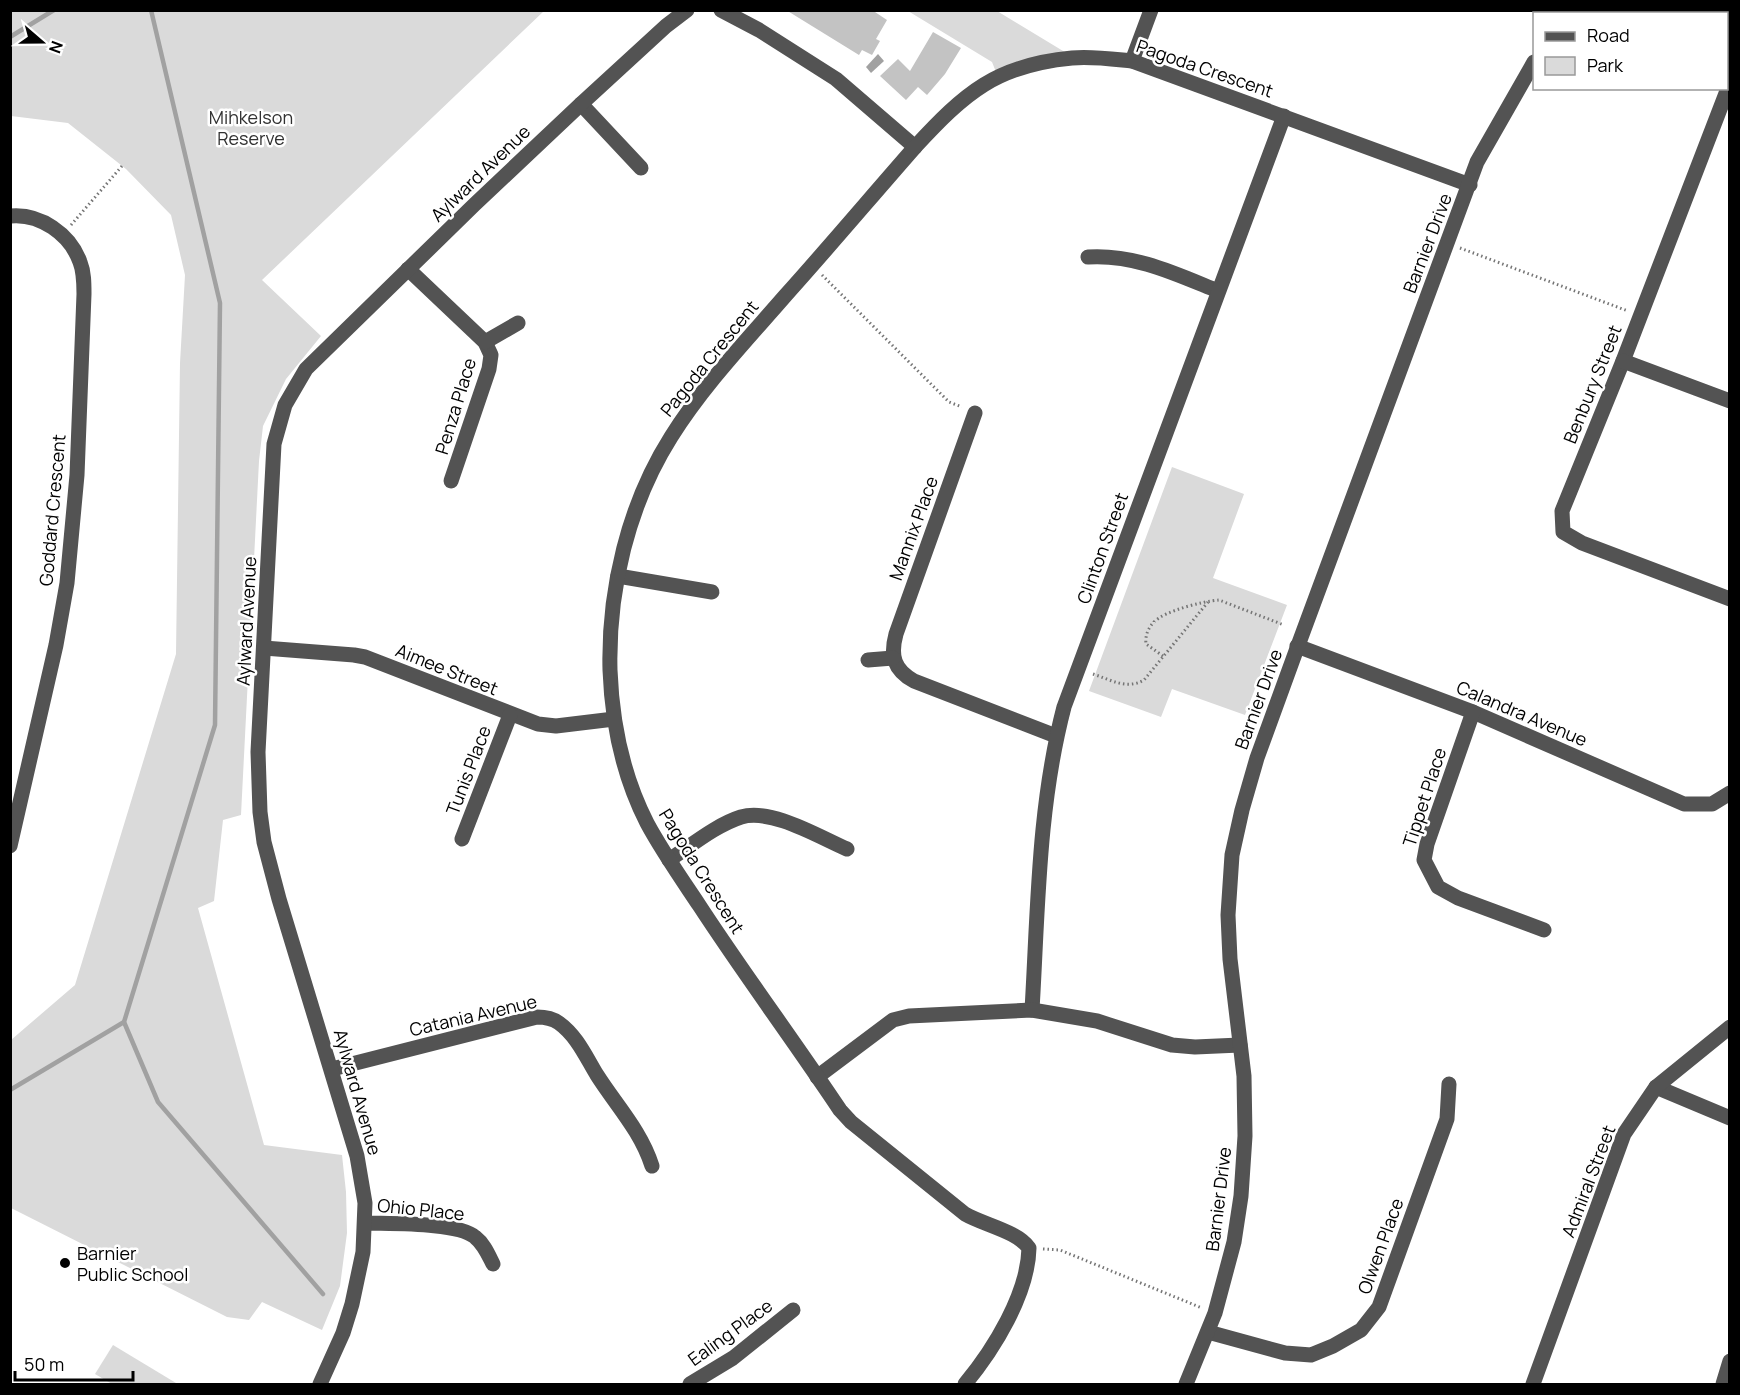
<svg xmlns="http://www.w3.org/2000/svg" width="1740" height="1395" viewBox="0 0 1740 1395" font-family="Manrope,sans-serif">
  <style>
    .green { fill: #dadada }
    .water { fill: #a1a1a1 }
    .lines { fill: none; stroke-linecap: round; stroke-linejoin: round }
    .stream { stroke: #a1a1a1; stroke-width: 4.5 }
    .building { fill: #c3c3c3 }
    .path { stroke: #757575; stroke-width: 3; stroke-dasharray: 1.5 3; stroke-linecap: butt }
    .minor { stroke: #535353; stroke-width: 15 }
    .poi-dot { fill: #000; stroke: #fff; stroke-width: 2 }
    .labels { text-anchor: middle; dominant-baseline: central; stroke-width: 5; stroke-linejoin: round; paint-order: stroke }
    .street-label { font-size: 18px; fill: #000; stroke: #fff }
    .park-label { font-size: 18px; fill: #313131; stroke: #fff }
    .poi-label { font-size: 18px; fill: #000; stroke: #fff; text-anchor: start }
  </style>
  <rect width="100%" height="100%" fill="#fff"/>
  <g class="green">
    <path d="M11,10L544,11L262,280L321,336L286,379L263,426L259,461L241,815L223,820L214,901L198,908L264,1145L342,1155L346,1192L347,1233L340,1286L322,1330L262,1302L249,1320L227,1317L11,1208V1040L75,985L176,654L180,363L185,275L171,215L126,169L68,123L11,116Z"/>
    <path d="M908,11H997L1073,57L998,77L992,62Z"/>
    <path d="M1172,467L1244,494L1213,578L1287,605L1245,715L1172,689L1161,717L1089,691Z"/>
    <path d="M113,1345L176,1383L175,1384H112L95,1374Z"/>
  </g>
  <path class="water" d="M878,54L884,61L871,73L866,67Z"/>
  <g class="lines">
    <g class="stream">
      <path d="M151,10L220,303L215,725L124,1022L158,1102L323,1294"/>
      <path d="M10,37L54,10"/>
      <path d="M10,1090L124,1022"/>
    </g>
  </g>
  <g class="building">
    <path d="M786,10H872L887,20L876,39L880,41L872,55L862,50L859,55Z"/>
    <path d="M933,32L961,48L945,74L927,95L918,87L906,100L880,76L898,59L910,71Z"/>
  </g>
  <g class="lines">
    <g class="path">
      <path d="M71,225L122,166"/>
      <path d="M1460,248L1628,311"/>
      <path d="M822,275L949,402L962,407"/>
      <path d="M1163,656L1146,644C1145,636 1148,628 1154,622C1164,611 1204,601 1219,600L1284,625"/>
      <path d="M1093,674C1111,680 1127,690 1144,680L1208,602"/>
      <path d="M1043,1249L1060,1250L1202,1308"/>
    </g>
    <g class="minor">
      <path d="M721,10L759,30L836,79L915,147"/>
      <path d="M1623,10L1631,14"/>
      <path d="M1556,14L1557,10"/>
      <path d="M1726,50L1730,51"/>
      <path d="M1132,61L1151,10"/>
      <path d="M1730,83L1623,361L1562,511L1563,532L1582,543L1730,599"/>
      <path d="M581,104L641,168"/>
      <path d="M10,216C40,213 70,234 80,262C84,272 84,283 84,294L77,475L67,583L56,645L10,846"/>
      <path d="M1088,257C1135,254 1176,274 1218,291"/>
      <path d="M408,269L485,342L491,355L489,369L451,481"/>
      <path d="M485,342L518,323"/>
      <path d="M1623,361L1730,401"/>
      <path d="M975,413L896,634C890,656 894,670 914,681L1056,736"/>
      <path d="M618,576L712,592"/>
      <path d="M1297,646L1473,712L1684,804H1712L1730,793"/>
      <path d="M264,648L354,655L365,657L538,724L556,726L614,719"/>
      <path d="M868,660L893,658"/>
      <path d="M1473,712L1427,844L1424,860L1438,887L1458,898L1544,930"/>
      <path d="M462,839L510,715"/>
      <path d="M669,860C692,845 716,825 741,817C772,808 819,837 847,849"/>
      <path d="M1032,1010C1038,909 1038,806 1064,707L1284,116"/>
      <path d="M332,1069L537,1017C546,1017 552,1018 559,1023C577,1036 586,1057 597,1075C616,1105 641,1131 652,1166"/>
      <path d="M817,1077L893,1020L909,1016L1032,1010L1097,1021L1172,1045L1195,1047L1240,1045"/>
      <path d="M1656,1087L1730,1118"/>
      <path d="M365,1223C389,1224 458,1222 475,1237C484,1244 488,1254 493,1264"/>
      <path d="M1208,1332L1285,1353L1311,1355L1333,1346L1361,1330L1379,1307L1447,1119L1449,1084"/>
      <path d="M320,1384L343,1333L352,1304L363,1252L365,1203L357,1156L279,899L264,842L260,812L258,752L274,444L285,405L306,369L474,205L581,104L666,26L687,10"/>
      <path d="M690,1384L733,1358L793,1310"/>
      <path d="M965,1384C994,1349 1028,1294 1029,1248C1017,1231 984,1225 965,1214L851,1122L840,1110C794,1041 744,974 699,905C681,878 662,851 647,823C623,776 612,723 610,670C608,590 628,505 671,437C703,386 745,342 785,296C829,247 872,196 915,147C965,93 996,65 1072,58C1091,56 1112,59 1132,61L1470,185"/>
      <path d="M1186,1384L1215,1313L1234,1242L1241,1196L1245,1136L1244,1076L1230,959L1228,915L1232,855L1242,810L1257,758L1296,651L1477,162L1534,62"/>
      <path d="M1533,1384L1624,1134L1656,1087L1730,1027"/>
      <path d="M1723,1384L1730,1361"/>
    </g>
  </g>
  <circle class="poi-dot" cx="65" cy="1263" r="6"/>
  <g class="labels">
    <g class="street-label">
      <text transform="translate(1205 68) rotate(19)">Pagoda Crescent</text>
      <text transform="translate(480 173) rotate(-44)">Aylward Avenue</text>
      <text transform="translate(1427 243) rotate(-69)">Barnier Drive</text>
      <text transform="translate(709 358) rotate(-51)">Pagoda Crescent</text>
      <text transform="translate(1592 384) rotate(-68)">Benbury Street</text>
      <text transform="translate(455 406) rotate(-73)">Penza Place</text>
      <text transform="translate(52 510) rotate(-85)">Goddard Crescent</text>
      <text transform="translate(913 528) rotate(-70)">Mannix Place</text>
      <text transform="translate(1102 548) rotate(-70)">Clinton Street</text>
      <text transform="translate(246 621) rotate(-87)">Aylward Avenue</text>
      <text transform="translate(447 669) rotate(22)">Aimee Street</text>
      <text transform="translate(1258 699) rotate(-70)">Barnier Drive</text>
      <text transform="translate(1522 713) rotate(23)">Calandra Avenue</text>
      <text transform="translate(468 770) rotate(-69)">Tunis Place</text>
      <text transform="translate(1424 797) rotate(-72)">Tippet Place</text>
      <text transform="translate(702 871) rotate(58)">Pagoda Crescent</text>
      <text transform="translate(473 1015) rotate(-13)">Catania Avenue</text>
      <text transform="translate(358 1092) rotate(74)">Aylward Avenue</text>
      <text transform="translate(1588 1181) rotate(-69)">Admiral Street</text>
      <text transform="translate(1218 1199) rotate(-83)">Barnier Drive</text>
      <text transform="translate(421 1209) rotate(6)">Ohio Place</text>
      <text transform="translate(1380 1246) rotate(-70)">Olwen Place</text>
      <text transform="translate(730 1332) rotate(-36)">Ealing Place</text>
    </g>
    <g class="park-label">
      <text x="251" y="117">Mihkelson<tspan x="251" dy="21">Reserve</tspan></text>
    </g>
    <g class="poi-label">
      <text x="77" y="1253">Barnier<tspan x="77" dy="21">Public School</tspan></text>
    </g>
  </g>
  <rect width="1740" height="1395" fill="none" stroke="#000000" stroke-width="24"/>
  <rect x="1533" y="12" width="195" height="78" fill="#ffffff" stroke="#999999" stroke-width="1.5"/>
  <rect x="1545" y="32" width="30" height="9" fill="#535353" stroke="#999999" stroke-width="1.5"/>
  <text x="1587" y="42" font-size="18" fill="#000000">Road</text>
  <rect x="1545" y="57" width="30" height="18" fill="#dadada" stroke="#999999" stroke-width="1.5"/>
  <text x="1587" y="72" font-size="18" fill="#000000">Park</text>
  <g transform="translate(42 42) rotate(110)" stroke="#ffffff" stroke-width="4.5" paint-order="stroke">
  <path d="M0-4.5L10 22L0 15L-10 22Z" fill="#000000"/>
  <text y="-9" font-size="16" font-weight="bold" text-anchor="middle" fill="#000000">N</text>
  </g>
  <path d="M15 1371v9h118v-9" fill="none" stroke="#000000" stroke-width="3"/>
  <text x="24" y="1371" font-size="18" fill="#000000" stroke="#ffffff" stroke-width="4.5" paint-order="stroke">50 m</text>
</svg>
